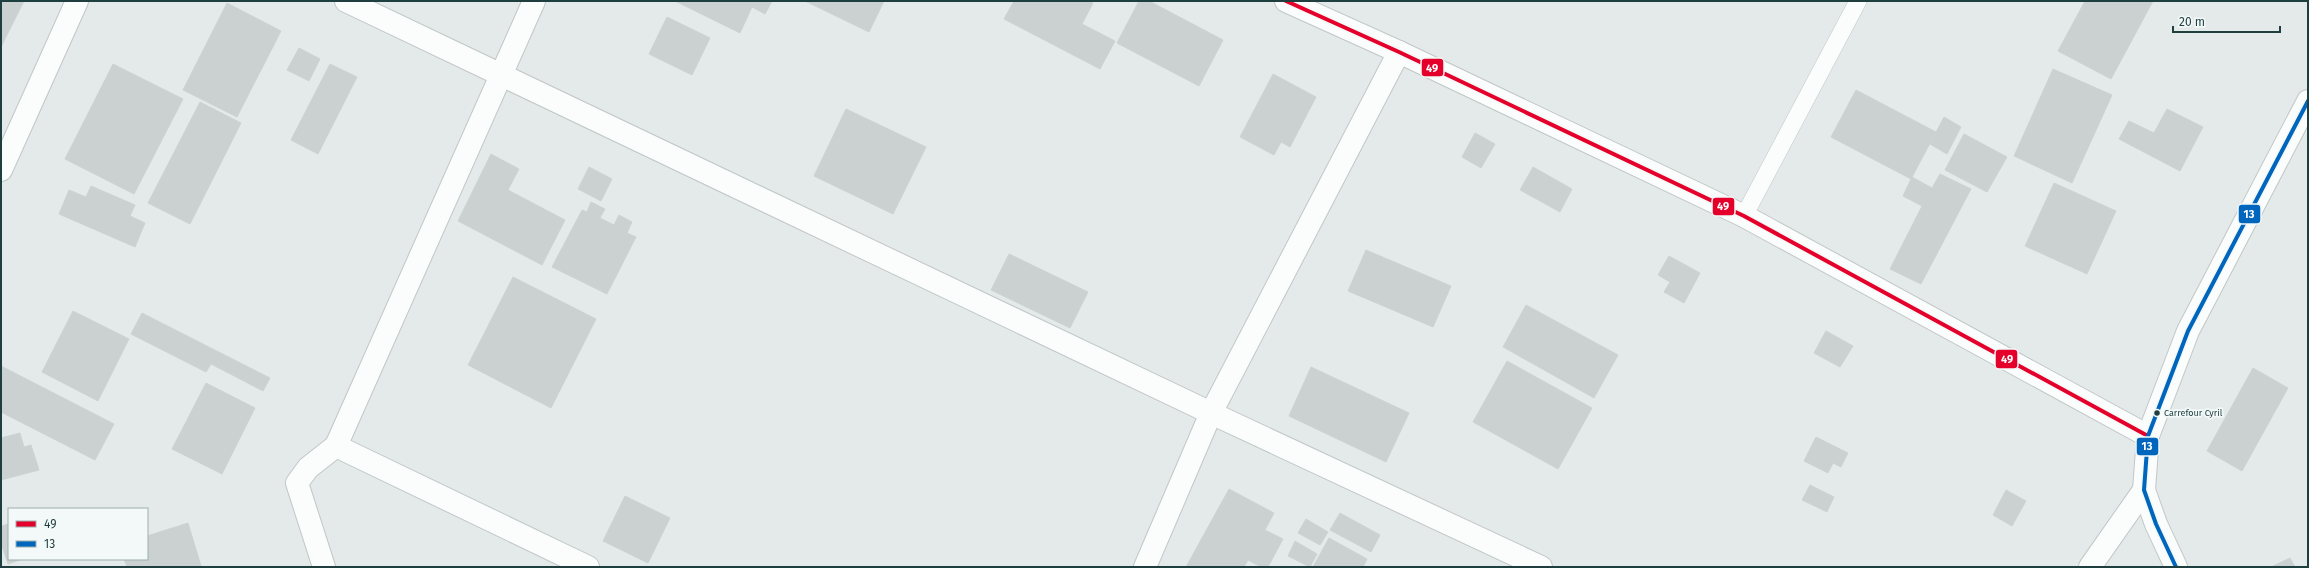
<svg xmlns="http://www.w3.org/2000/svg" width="2309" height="568" viewBox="0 0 2309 568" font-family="'Fira Sans',sans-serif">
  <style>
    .building { fill: #cad1d0; stroke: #ccd3d3 }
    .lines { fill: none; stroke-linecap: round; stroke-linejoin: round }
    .service-casing { stroke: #c1c7c7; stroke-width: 18 }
    .minor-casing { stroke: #c1c7c7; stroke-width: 24 }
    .tertiary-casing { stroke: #c1c7c7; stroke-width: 24 }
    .service { stroke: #fbfcfc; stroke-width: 17 }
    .minor { stroke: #fbfcfc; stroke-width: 22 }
    .tertiary { stroke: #fbfcfc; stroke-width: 22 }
    .bus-1-casing { stroke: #f2f9f8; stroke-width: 7 }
    .bus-2-casing { stroke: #f2f9f8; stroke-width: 7 }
    .bus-1 { stroke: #e4002b; stroke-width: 4 }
    .bus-2 { stroke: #0065bd; stroke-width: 4 }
    .bus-dot { fill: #1f3e40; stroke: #f2f9f8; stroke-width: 1.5 }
    .labels { text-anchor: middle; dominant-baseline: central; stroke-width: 3.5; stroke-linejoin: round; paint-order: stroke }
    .bus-label { font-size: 9px; fill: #1f3e40; stroke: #f2f9f8; text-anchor: start }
    .line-badge { stroke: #f2f9f8; stroke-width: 1.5 }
    .badge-label { font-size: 11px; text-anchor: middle; font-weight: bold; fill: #fff }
  </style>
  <rect width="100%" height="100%" fill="#e4eaea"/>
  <g class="building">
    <path d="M1,1H24L1,47Z"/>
    <path d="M675,1H772L765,14L752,7L740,33Z"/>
    <path d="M805,1H884L869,32Z"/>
    <path d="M1014,1H1089L1093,3L1082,24L1115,41L1100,69L1004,19Z"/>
    <path d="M1139,1H1149L1223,40L1199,86L1117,43Z"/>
    <path d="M2085,1H2153L2111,79L2058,51Z"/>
    <path d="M227,3L281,31L237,117L183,90Z"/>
    <path d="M667,17L710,38L692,75L649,54Z"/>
    <path d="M299,48L320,59L309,81L287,70Z"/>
    <path d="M113,64L183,99L134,194L65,159Z"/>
    <path d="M330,64L357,77L318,154L291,140Z"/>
    <path d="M2053,69L2112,95L2072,183L2014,156Z"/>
    <path d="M1273,74L1316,97L1290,147L1281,142L1274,155L1240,137Z"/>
    <path d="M1856,90L1936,132L1911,179L1831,137Z"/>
    <path d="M200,102L241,123L190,224L148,203Z"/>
    <path d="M846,109L926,147L893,214L814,176Z"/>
    <path d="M2167,109L2203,127L2180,171L2119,139L2129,121L2154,133Z"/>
    <path d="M1944,117L1961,127L1947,154L1930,144Z"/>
    <path d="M1475,133L1495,144L1481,168L1462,157Z"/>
    <path d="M1964,134L2007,157L1987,192L1945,170Z"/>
    <path d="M491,154L519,169L508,190L565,220L542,265L458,221Z"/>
    <path d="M589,167L612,179L601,201L578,189Z"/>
    <path d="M1533,167L1572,189L1560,212L1520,190Z"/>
    <path d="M1940,174L1971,189L1921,284L1890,269L1922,206L1903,196L1912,177L1932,188Z"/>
    <path d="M2054,183L2116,211L2087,274L2025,246Z"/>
    <path d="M91,186L135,205L130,216L145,223L135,247L59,214L69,190L86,197Z"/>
    <path d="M591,202L605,209L600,218L614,225L619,215L632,222L627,233L636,237L607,294L552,267L582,210L587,212Z"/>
    <path d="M1366,250L1451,286L1433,327L1348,291Z"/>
    <path d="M1009,254L1088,292L1070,328L991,290Z"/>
    <path d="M1669,256L1700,273L1684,303L1664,292L1670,282L1658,275Z"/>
    <path d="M513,277L596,319L551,408L468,365Z"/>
    <path d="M1526,305L1618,355L1594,398L1503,347Z"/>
    <path d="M73,311L129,339L98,401L42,372Z"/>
    <path d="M142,313L270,378L263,391L211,364L206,372L131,334Z"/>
    <path d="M1826,331L1853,346L1840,367L1814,353Z"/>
    <path d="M1507,361L1592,408L1558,469L1473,422Z"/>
    <path d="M1,366L114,424L95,460L1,412Z"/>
    <path d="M1311,367L1409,413L1386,462L1289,416Z"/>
    <path d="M2253,368L2288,388L2242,471L2207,451Z"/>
    <path d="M206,383L255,408L222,474L172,449Z"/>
    <path d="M20,433L24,447L31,445L39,470L1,480V438Z"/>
    <path d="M1816,437L1848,453L1841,467L1833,463L1828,473L1804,461Z"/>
    <path d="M1810,485L1834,497L1827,512L1802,500Z"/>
    <path d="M1229,489L1274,513L1265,530L1283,539L1268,567H1261L1248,560L1244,567H1186Z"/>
    <path d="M2006,490L2026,501L2012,526L1993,515Z"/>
    <path d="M625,496L670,518L648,563L603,541Z"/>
    <path d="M1340,513L1380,535L1371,552L1330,530Z"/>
    <path d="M1306,519L1328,532L1320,545L1298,533Z"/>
    <path d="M188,523L201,566L127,567L124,559H147V536Z"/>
    <path d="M9,524V559H23L8,564L1,543V526Z"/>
    <path d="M1329,538L1367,559L1363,567H1313Z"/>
    <path d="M1295,541L1317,554L1310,567L1288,556Z"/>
    <path d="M2290,558L2295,567H2271Z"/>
  </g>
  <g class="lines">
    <defs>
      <path id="service" d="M1744,216L1858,1"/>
      <g id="minor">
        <path d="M346,1L1211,413L1541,567"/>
        <path d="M1286,1L1399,52L1744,216L2148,436"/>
        <path d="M1,170L77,1"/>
        <path d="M336,446L534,1"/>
        <path d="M324,567L297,483L308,468L336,446L588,567"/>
        <path d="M1145,567L1211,413L1399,52"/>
        <path d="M2090,567L2144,490"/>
      </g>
      <path id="tertiary" d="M2176,567L2156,524L2144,490L2148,436L2188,331L2308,101"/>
    </defs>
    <use href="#service" class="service-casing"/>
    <use href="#minor" class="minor-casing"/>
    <use href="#tertiary" class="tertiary-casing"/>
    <use href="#service" class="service"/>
    <use href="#minor" class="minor"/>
    <use href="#tertiary" class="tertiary"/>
    <defs>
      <path id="bus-1" d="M1286,1L1399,52L1744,216L2148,436"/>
      <path id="bus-2" d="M2176,567L2156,524L2144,490L2148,436L2188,331L2308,101"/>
    </defs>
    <use href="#bus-1" class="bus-1-casing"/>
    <use href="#bus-2" class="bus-2-casing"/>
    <use href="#bus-1" class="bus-1"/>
    <use href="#bus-2" class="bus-2"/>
  </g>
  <circle class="bus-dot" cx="2157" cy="413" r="3.5"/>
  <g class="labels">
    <g class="bus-label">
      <text x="2164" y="413">Carrefour Cyril</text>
    </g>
  </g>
  <g class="line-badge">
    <rect x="1421" y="58" width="23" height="19" rx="4" fill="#e4002b"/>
    <rect x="1712" y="197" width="23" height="19" rx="4" fill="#e4002b"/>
    <rect x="2238" y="204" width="23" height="20" rx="4" fill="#0065bd"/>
    <rect x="1995" y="349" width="23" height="20" rx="4" fill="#e4002b"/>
    <rect x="2136" y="437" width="23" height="19" rx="4" fill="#0065bd"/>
  </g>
  <g class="badge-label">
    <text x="1432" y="72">49</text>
    <text x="1723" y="210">49</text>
    <text x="2249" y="218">13</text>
    <text x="2007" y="363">49</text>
    <text x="2147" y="450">13</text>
  </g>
  <rect width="2309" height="568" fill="none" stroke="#1f3e40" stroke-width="4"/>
  <rect x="8" y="508" width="140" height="52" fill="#f2f9f8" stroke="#9eaeae"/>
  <rect x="16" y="521" width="20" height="6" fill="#e4002b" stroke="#9eaeae"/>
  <text x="44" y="528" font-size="12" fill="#1f3e40">49</text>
  <rect x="16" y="541" width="20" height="6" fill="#0065bd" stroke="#9eaeae"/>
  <text x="44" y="548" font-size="12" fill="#1f3e40">13</text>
  <path d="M2173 26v6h107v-6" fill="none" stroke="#1f3e40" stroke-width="2"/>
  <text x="2179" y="26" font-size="12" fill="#1f3e40" stroke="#f2f9f8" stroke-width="3" paint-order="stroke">20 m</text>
</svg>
